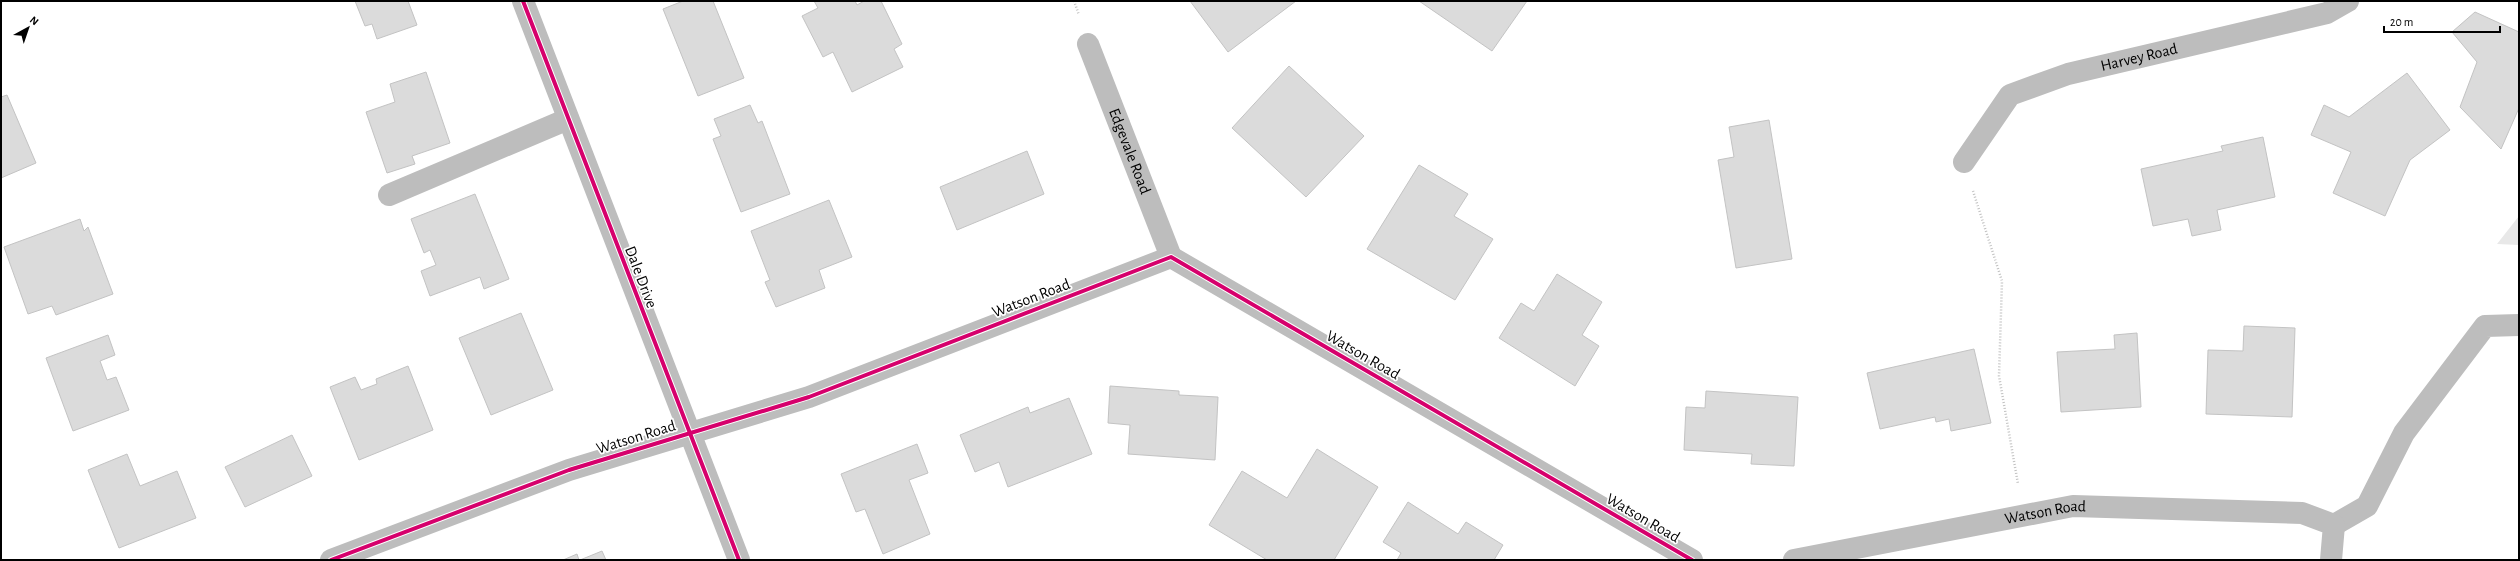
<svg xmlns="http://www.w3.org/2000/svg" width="2520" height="561" viewBox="0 0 2520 561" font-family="'Alegreya Sans',sans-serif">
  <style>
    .green { fill: #e8e8e8 }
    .building { fill: #dbdbdb; stroke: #c3c3c3 }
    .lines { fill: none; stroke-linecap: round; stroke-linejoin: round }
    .path { stroke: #c2c2c2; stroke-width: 2.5; stroke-dasharray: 1 2; stroke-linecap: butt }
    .minor { stroke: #bdbdbd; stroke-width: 22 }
    .cycleway-casing { stroke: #fff; stroke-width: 6 }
    .cycleway { stroke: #d6006c; stroke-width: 4 }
    .labels { text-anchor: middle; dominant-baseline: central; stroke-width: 3.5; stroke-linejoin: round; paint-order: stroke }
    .street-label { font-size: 16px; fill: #000; stroke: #fff }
  </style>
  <rect width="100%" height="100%" fill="#fff"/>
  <path class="green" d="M2519,216V245L2497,244Z"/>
  <g class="building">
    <path d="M355,1H408L417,25L377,39L372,24L365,26Z"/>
    <path d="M683,1H713L744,78L698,96L663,9Z"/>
    <path d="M814,1H855L857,5L864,1H881L902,44L894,49L903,67L852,92L833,52L823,57L802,16L818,8Z"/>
    <path d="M1190,1H1296L1228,52Z"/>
    <path d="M1419,1H1527L1492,51Z"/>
    <path d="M2475,12L2519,32V108L2501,149L2460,107L2477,62L2452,32Z"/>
    <path d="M1289,66L1364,136L1306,197L1232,128Z"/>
    <path d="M426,72L450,143L412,156L415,164L387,173L366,112L395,102L390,84Z"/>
    <path d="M2407,73L2450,130L2410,160L2385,216L2333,193L2351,152L2311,135L2324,105L2349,117Z"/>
    <path d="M7,95L36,163L1,178V97Z"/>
    <path d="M750,105L758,123L762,121L790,194L741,212L713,139L721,136L714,119Z"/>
    <path d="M1769,120L1792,259L1736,268L1718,160L1734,157L1729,127Z"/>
    <path d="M2263,137L2275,197L2217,210L2221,230L2192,236L2188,219L2153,226L2141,169L2223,151L2221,146Z"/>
    <path d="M1027,151L1044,194L957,230L940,187Z"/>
    <path d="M1419,165L1468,194L1454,216L1493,239L1455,300L1367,249Z"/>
    <path d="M475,194L509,279L484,289L480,277L430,296L421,271L436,265L430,250L424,253L411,219Z"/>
    <path d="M829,200L852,257L819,270L825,288L776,307L765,282L770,280L751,231Z"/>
    <path d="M80,219L84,231L88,227L113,294L56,315L52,306L28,314L4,247Z"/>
    <path d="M1557,274L1602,302L1582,335L1599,346L1575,386L1499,338L1521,303L1534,311Z"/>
    <path d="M521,313L553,390L491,415L459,338Z"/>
    <path d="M2244,326L2295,328L2292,417L2206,414L2208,350L2243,351Z"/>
    <path d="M2137,333L2141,407L2061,412L2057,352L2115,349L2114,335Z"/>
    <path d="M108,335L115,355L100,361L107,380L116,377L129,410L73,431L46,358Z"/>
    <path d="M1974,349L1991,423L1951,431L1949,419L1936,422L1935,417L1880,429L1867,373Z"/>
    <path d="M408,366L433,430L359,460L330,387L355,377L361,390L377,384L376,379Z"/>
    <path d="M1110,386L1179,391V395L1218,397L1215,460L1128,454L1130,425L1108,423Z"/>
    <path d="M1706,391L1798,397L1794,466L1751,464L1752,454L1684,450L1686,407L1705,408Z"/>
    <path d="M1069,398L1092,454L1008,487L999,462L975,472L960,435L1028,407L1030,413Z"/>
    <path d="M292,435L312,476L245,507L225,467Z"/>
    <path d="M917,444L928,473L909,480L930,534L883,554L865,509L856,512L841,474Z"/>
    <path d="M1317,449L1378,487L1334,560H1267L1209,525L1242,471L1287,498Z"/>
    <path d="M127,454L140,486L177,471L196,518L119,548L88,470Z"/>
    <path d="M1408,502L1458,534L1466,522L1503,545L1494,560H1397L1401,553L1383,542Z"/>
    <path d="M602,551L606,560H580Z"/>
    <path d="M577,554L579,560H563Z"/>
  </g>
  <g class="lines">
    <g class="path">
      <path d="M1074,1L1079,15"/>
      <path d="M1973,191L2002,281L1999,376L2018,484"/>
    </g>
    <g class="minor">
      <path d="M523,1L739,560"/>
      <path id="s1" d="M1088,44L1171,257"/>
      <path id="s2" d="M1964,162L2010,95L2068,74L2327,13L2348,1"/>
      <path d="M389,195L568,119"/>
      <path d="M2334,525L2367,506L2404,433L2485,326L2519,325"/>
      <path d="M331,560L569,470L809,397L1171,257L1692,560"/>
      <path id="s3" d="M1794,560L2073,506L2302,513L2334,525L2331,560"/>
    </g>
    <defs>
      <g id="cycleway">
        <path d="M523,1L739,560"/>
        <path d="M331,560L569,470L809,397L1171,257L1692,560"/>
      </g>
    </defs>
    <use href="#cycleway" class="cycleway-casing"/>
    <use href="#cycleway" class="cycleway"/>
  </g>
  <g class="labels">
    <g class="street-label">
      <text stroke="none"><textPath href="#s2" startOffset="216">Harvey Road</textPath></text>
      <text stroke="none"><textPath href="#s1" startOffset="115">Edgevale Road</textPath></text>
      <text transform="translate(641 277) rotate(69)">Dale Drive</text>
      <text transform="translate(1031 298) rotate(-21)">Watson Road</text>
      <text transform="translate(1363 355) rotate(30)">Watson Road</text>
      <text transform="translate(636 437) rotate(-17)">Watson Road</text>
      <text stroke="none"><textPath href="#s3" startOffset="256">Watson Road</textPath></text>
      <text transform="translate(1643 518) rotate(30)">Watson Road</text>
    </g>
  </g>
  <rect width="2520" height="561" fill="none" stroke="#000000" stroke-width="4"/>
  <g transform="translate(28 28) rotate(40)" stroke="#ffffff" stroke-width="3" paint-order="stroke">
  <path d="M0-3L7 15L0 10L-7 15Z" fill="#000000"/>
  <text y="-6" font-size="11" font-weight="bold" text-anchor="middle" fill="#000000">N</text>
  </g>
  <path d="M2384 26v6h116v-6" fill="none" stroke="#000000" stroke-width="2"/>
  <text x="2390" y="26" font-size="12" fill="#000000" stroke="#ffffff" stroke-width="3" paint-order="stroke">20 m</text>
</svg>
